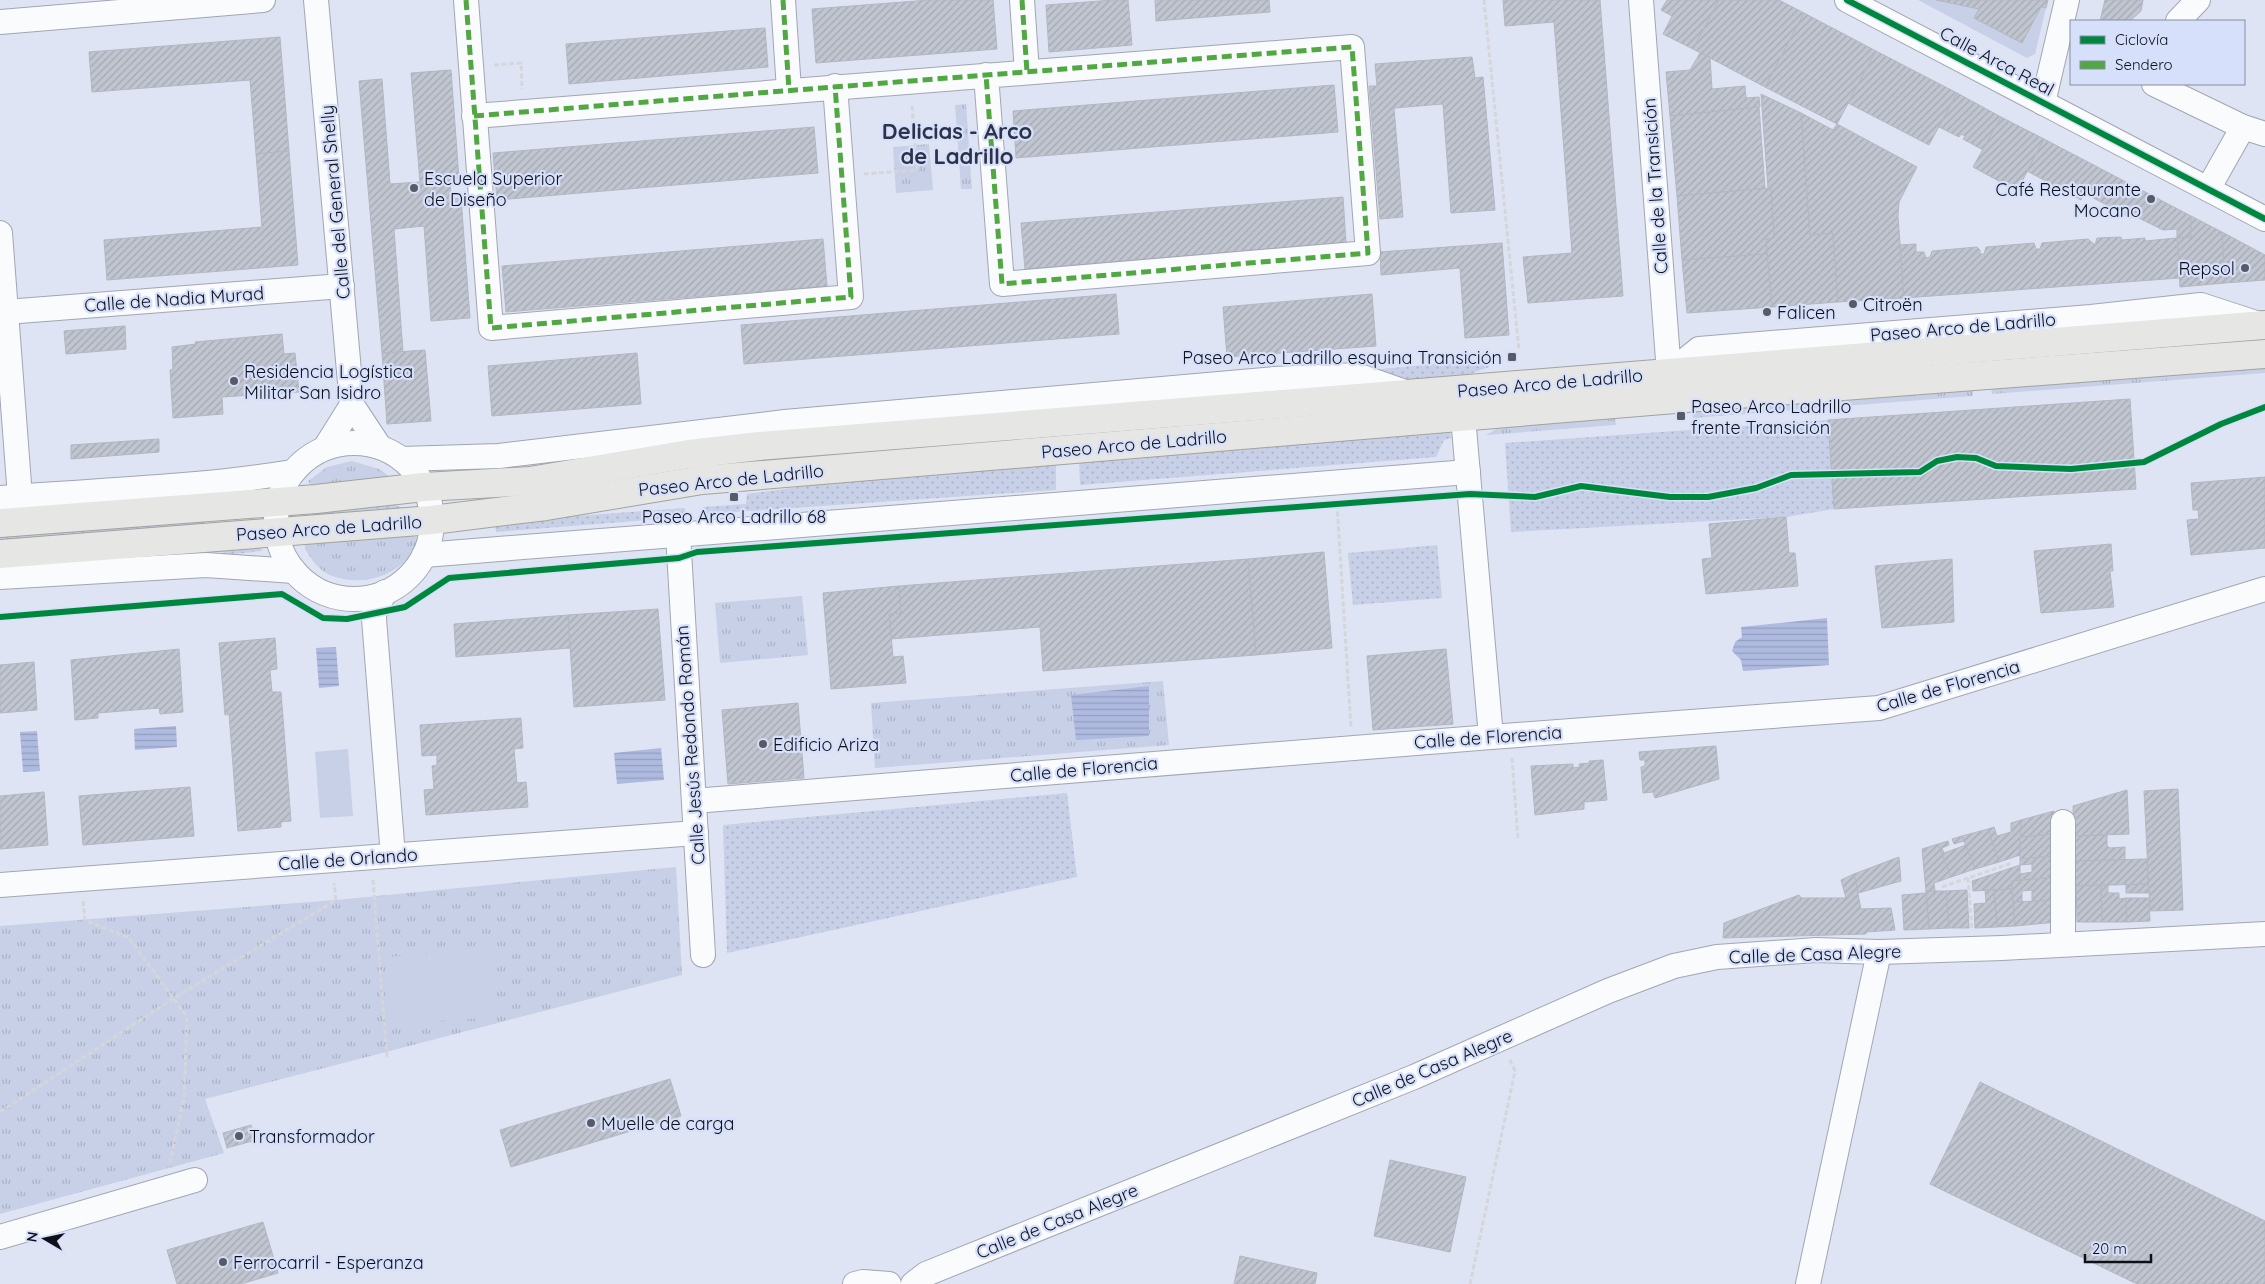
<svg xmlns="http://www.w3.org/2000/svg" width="2265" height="1284" viewBox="0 0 2265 1284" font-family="Quicksand,sans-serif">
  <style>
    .grass { fill: url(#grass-tufts) }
    .garden { fill: url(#garden-dots) }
    .pitch { fill: #c7d0e7 }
    .water { fill: url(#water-rules) }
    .building { fill: url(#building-hatch); stroke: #b3b7c3 }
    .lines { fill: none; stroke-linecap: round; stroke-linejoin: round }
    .minor-casing { stroke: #a2a6b2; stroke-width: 26 }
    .major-casing { stroke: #a0a3a0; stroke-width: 30 }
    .path { stroke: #d5d6da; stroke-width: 3; stroke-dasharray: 5 2.5; stroke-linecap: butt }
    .minor { stroke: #fafbfd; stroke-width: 24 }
    .major { stroke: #e6e7e4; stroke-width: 28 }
    .quiet { stroke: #51a842; stroke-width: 5; stroke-dasharray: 10 5; stroke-linecap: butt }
    .cycleway-casing { stroke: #d6e0fb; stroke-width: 9 }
    .cycleway { stroke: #00873e; stroke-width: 6 }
    .poi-dot { fill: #575b66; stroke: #d6e0fb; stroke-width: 2 }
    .labels { text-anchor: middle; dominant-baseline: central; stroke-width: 4.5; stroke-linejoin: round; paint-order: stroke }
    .street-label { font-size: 18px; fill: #0e111a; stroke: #d6e0fb }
    .poi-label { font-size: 18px; fill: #0e111a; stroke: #d6e0fb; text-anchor: start }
    .district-label { font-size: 22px; font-weight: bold; fill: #2c3348; stroke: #d6e0fb }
  </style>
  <defs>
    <pattern id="grass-tufts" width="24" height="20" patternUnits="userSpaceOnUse" patternTransform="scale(1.25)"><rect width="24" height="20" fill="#c7d0e7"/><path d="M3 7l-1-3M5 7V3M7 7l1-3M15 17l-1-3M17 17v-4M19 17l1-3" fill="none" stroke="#aab2c6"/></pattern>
    <pattern id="garden-dots" width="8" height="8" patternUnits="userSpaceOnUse" patternTransform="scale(1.25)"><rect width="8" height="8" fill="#c7d0e7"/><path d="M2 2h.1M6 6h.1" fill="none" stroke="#aab2c6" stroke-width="1.8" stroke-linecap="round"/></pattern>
    <pattern id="water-rules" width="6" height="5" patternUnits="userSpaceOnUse" patternTransform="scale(1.25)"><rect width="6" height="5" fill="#aebadf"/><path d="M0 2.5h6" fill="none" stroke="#949fbf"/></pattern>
    <pattern id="building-hatch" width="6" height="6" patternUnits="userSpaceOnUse" patternTransform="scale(1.25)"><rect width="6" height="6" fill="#c0c5d0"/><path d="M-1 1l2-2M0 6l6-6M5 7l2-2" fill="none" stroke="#a4a8b2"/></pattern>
  </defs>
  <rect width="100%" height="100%" fill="#dee4f3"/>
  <g class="grass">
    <path d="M966,104L972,189H961L955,105Z"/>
    <path d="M929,144L933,190L896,193L893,147Z"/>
    <path d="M2265,366V373L1992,394L1991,388Z"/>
    <path d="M1973,390V396L1693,418L1692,412Z"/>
    <path d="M1615,418L1616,425L1486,435L1498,428Z"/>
    <path d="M352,461L379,469L389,476L387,481L312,487L308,481L327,467Z"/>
    <path d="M411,533L418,539C407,574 366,588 332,576C320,572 311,559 305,549V543Z"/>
    <path d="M802,596L808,655L720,663L715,603Z"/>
    <path d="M1163,681L1169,745L875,768L871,703Z"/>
    <path d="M676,867L682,975L205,1099L224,1153L0,1214V926L336,900Z"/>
  </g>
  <g class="garden">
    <path d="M1488,359L1489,367L1451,381L1412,384L1360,371Z"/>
    <path d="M1828,420L1834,509L1786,517L1511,532L1505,443Z"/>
    <path d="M1449,430L1452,438L1444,440L1436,457L1080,485L1079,460Z"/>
    <path d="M1053,435L1055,439L497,499V496L703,462Z"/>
    <path d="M1056,464V490L705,514L703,507L746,504L747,494L873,477Z"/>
    <path d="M393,504L405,509L311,518L299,511Z"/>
    <path d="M685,508L686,517L496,532L495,522Z"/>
    <path d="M205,520V524L0,540V535Z"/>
    <path d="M1437,545L1442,598L1353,605L1348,553Z"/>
    <path d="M260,546L262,551L225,555L221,548Z"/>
    <path d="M1067,793L1077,877L727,953L723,825Z"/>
  </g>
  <g class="pitch">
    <path d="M1918,0H2048L2035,54L2027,58Z"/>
    <path d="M348,749L353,816L320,818L315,752Z"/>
    <path d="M493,950L497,1017L391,1024L387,957Z"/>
  </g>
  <g class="water">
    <path d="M1827,618L1829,665L1743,671L1741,660L1732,651L1735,642L1742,637L1741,627Z"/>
    <path d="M336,647L339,686L319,688L316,648Z"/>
    <path d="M1149,686V736L1076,740L1071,695Z"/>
    <path d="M176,726L177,747L135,750L134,729Z"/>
    <path d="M37,731L40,771L23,772L20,732Z"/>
    <path d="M661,748L664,780L617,784L614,753Z"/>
  </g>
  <g class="building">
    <path d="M929,0H993L997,49L816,63L812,9Z"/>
    <path d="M1114,0H1128L1132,45L1049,52L1046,5Z"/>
    <path d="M1155,0H1269L1270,12L1156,21Z"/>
    <path d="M1503,0H1600L1623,296L1528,303L1523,257L1572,253L1554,22L1505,26Z"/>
    <path d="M1667,0H1719L1693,49L1663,34L1672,16L1661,10Z"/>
    <path d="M1719,0H1779L1804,13L1765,87L1693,49Z"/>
    <path d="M1936,0H2048L2046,8L2041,7L2022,43L1974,18L1979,9Z"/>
    <path d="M2105,0H2143L2141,11L2130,21H2100Z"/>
    <path d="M1804,13L1876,51L1837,124L1765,87Z"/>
    <path d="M765,28L768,67L569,84L566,44Z"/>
    <path d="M280,37L289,151L256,154L250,80L92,92L89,52Z"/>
    <path d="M1876,51L1957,93L1929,145L1848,103Z"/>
    <path d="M1700,53L1710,57L1712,89L1745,86L1746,98L1759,97L1760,107L1670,116L1666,72L1690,70Z"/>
    <path d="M1472,57L1475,78L1483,77L1495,210L1451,213L1443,104L1394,108L1403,217L1380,219L1369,86H1377L1375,64Z"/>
    <path d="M451,70L459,179H450L451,199L461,198L470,318L431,321L424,226L394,229L403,352L382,353L359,81L382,79L390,184L420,182L411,73Z"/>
    <path d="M1334,85L1338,132L1016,158L1013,111Z"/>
    <path d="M1957,93L2001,117L1983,150L1963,139L1965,136L1961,134L1959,137L1939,127Z"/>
    <path d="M1761,94L1801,113L1810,235L1833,233L1838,302L1772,307L1766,239L1774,238L1771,188H1768Z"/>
    <path d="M1759,107L1765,188L1677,196L1670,116Z"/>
    <path d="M1801,113L1833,130L1837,124L1917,167L1899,202L1898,216L1904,298L1838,302L1833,233L1810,235Z"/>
    <path d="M2001,117L2044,139L2017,191L1973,167Z"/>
    <path d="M814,127L818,173L497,200L493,153Z"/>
    <path d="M2044,139L2191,216V237L2177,238V229L2163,230L2133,215L2131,218L2084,193L2081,200L2027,171Z"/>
    <path d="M289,151L298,265L107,280L104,240L262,227L256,154Z"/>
    <path d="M1771,188L1774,238L1766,239L1767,254L1682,260L1677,196Z"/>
    <path d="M1343,197L1346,243L1025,269L1021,223Z"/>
    <path d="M2191,216L2222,232L2225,283L2180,287L2177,238L2191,237Z"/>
    <path d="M2222,232L2265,255V280L2225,283Z"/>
    <path d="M2121,237L2122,240L2145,238V241L2177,238L2180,278L1904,298L1900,245L1916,244V252H1924L1926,258L1930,257L1932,251L1977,247L1980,250V254H1984L1986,247L2034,243L2036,249H2040L2042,243L2088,239L2095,245L2097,238Z"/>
    <path d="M823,239L827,286L506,312L502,266Z"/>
    <path d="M1502,243L1509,335L1465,338L1460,268L1381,275L1380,252Z"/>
    <path d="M1767,254L1772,307L1687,313L1682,260Z"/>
    <path d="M1116,294L1119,334L744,364L741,325Z"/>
    <path d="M1372,294L1376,346L1227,357L1223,307Z"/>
    <path d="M125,326L126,349L66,354L64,331Z"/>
    <path d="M282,334L284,354L295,353L299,392L222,397L223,414L173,418L170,370L173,369L172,347L196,344L195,342Z"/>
    <path d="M425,350L431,421L387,424L382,353Z"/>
    <path d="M637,353L641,404L492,416L488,366Z"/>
    <path d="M2130,399L2136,489L1834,509L1828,420Z"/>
    <path d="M159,439V452L71,459V445Z"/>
    <path d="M2265,477V548L2191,555L2187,520L2199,519L2198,510H2193L2191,483Z"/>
    <path d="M1786,517L1789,553H1795L1798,586L1706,594L1702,559L1712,558L1709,524Z"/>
    <path d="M2111,544L2113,571H2110L2114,607L2041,613L2034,551Z"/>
    <path d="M1324,552L1332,648L1256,655L1248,559Z"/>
    <path d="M1248,559L1256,655L1043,671L1040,627L891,639L889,614L901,613L899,586Z"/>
    <path d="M1952,559L1954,622L1882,628L1875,566Z"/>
    <path d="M899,586L901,613L889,614L893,657L903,656L906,683L831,689L823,593Z"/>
    <path d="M658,609L665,700L574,707L568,615Z"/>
    <path d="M568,615L570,648L456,657L454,624Z"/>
    <path d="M275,638L277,669L270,670L272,692H281L291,821L281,822V827L238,831L229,714L225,715L219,643Z"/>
    <path d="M179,649L183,712L160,714L159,708L98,713V718L75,720L71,660Z"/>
    <path d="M1446,649L1453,724L1373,730L1367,656Z"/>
    <path d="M34,662L37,710L0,713V665Z"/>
    <path d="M798,703L804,778L728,784L722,710Z"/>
    <path d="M521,718L523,748L514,749L517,783L526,782L528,807L426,815L424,790L434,789L432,766L437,765V755L422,756L420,725Z"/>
    <path d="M1716,746L1719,779L1655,798L1653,792L1643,793L1641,767L1645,766V760H1640L1639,752Z"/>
    <path d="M1603,760L1607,800L1584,802V809L1535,815L1531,766L1573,764V768L1580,767L1579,764L1590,763L1589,761Z"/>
    <path d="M190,787L194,836L83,845L79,796Z"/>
    <path d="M2178,789L2183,910L2150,911L2144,791Z"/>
    <path d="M2127,790L2129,834L2074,836L2073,806Z"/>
    <path d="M44,792L48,845L0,849V796Z"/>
    <path d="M2054,811L2055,834L2020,837L2021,820Z"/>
    <path d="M2021,820L2020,855L1999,862L1988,829L1994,827L1997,836L2011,832V823Z"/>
    <path d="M1988,829L1999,862L1975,869L1962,836Z"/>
    <path d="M2055,834V856L2020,859V837Z"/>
    <path d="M2107,835V846L2110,848L2125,847V860L2075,861L2074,836Z"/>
    <path d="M1962,836L1964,841L1954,844L1952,839Z"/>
    <path d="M1948,841L1949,845L1942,848L1944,853L1966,845L1975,869L1951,877L1938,844Z"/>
    <path d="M1938,844L1951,877L1934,883L1935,891H1926L1922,849Z"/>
    <path d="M2055,856L2056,877L2020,880V874L2032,872V864L2020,865V859Z"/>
    <path d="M1899,857L1901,881L1858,893L1854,874Z"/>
    <path d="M2147,859L2148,884L2076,886L2075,861Z"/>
    <path d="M2020,865V880L2012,881V889L1973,891L1972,881Z"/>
    <path d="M1854,874L1861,909L1891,908L1895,930L1866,932V934L1723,938L1724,923L1799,895L1801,898H1846L1841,880Z"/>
    <path d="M2056,877L2057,900L2032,901V890L2022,891V901L2013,902L2012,881Z"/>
    <path d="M2148,884L2149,893H2126V885Z"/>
    <path d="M2101,885L2102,922H2077L2076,886Z"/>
    <path d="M2101,885H2108V893H2119V899L2126,898L2127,922H2102Z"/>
    <path d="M2012,889L2015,926L1997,927L1994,890Z"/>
    <path d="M1967,890L1969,928H1949L1946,891Z"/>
    <path d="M1985,890H1994L1997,927L1975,928L1974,904L1986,903Z"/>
    <path d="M1926,891H1946L1949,928L1929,929Z"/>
    <path d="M1926,893L1929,929L1904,930L1902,895Z"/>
    <path d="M2126,898H2149L2150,921L2127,922Z"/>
    <path d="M2057,900V922L2015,926L2013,902Z"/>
    <path d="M670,1079L681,1116L511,1167L500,1130Z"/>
    <path d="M1980,1082L2265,1221V1284H2137L1930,1184Z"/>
    <path d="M251,1125L256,1140L227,1148L223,1133Z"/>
    <path d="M1390,1160L1466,1177L1450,1252L1374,1236Z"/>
    <path d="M263,1222L278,1273L241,1284H177L167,1250Z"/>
    <path d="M1240,1256L1317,1273L1315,1284H1234Z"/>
  </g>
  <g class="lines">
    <defs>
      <g id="minor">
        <path d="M316,0L352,405L379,446"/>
        <path d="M466,0L491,328L851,297L835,86"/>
        <path d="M783,0L789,90"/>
        <path d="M1022,0L1027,72"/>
        <path d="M1641,0L1669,373"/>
        <path d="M1847,0L2265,219"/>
        <path d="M2178,21L2198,0"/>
        <path d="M0,22L263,0"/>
        <path d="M2154,84L2243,127L2265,134"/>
        <path d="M2043,103L2067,0"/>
        <path d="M474,116C767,92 1060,69 1352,47L1368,253L1002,284L986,75"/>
        <path d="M2208,189L2243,127"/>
        <path d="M0,233L20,497"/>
        <path d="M6,312L342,286"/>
        <path d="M1669,373L1699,349L2091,317L2201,305L2259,324"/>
        <path d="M1449,406L1463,417L1491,737"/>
        <circle cx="354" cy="521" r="78"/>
        <path d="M325,448L352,405"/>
        <path d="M402,459L499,456L785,422L1274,379L1357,375L1408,393"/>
        <path d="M0,498C97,490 195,488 292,472"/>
        <path d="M678,534L703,955"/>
        <path d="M424,555L1468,472"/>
        <path d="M0,577L206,565L294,571"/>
        <path d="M385,592L374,614V619L393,856"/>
        <path d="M694,801L1491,737L1879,708L2265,589"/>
        <path d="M2063,822V944"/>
        <path d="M0,885L696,833"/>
        <path d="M0,1237L195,1180"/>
        <path d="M855,1284L863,1282L889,1284"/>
        <path d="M913,1284L926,1274L1414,1077L1608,991L1674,966L1717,957L1816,950L1879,952L2002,948L2265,934"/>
        <path d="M1808,1284L1879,952"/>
      </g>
      <g id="major">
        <path d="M0,523L316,499L424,487L530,481L689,454L759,446L2265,325"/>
        <path d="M0,554L432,520L546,506L702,480L1711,396L2265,354"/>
      </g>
    </defs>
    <use href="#minor" class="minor-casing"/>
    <use href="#major" class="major-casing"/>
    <g class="path">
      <path d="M1484,0L1519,351"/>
      <path d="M494,65L521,63L522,89"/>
      <path d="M864,174L917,170L912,104"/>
      <path d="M1337,504L1351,727"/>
      <path d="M1512,758L1518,839"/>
      <path d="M1968,878L1972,928"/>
      <path d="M373,880L387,1057"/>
      <path d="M1942,887L2012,863"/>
      <path d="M83,901L85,920L129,938L187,1017L184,1098L170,1163"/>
      <path d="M0,1112L174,998L336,900L334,883"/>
      <path d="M1470,1284L1515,1071L1509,1058"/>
    </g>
    <use href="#minor" class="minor"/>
    <use href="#major" class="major"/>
    <g class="quiet">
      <path d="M466,0L491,328L851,297L835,86"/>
      <path d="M783,0L789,90"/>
      <path d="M1022,0L1027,72"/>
      <path d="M474,116C767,92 1060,69 1352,47L1368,253L1002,284L986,75"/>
    </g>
    <defs>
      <g id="cycleway">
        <path d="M1847,0L2265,219"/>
        <path d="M0,617L282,594L323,618L347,619L405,607L449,578L679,558L697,552L1470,494L1535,497L1581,486L1670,497H1708L1756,488L1791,475L1920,472L1937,461L1957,457L1976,458L1996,466L2071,469L2144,462L2221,424L2265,407"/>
      </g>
    </defs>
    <use href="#cycleway" class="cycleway-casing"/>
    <use href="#cycleway" class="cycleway"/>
  </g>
  <g class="poi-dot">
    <circle cx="414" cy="188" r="5"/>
    <circle cx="2151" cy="199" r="5"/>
    <circle cx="2245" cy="268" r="5"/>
    <circle cx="1853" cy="304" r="5"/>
    <circle cx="1767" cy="312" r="5"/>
    <rect x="1507" y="352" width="10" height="10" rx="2.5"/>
    <circle cx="234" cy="381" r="5"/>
    <rect x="1676" y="411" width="10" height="10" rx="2.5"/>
    <rect x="729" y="492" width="10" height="10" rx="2.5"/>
    <circle cx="763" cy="744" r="5"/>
    <circle cx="591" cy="1123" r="5"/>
    <circle cx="239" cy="1136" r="5"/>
    <circle cx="223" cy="1262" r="5"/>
  </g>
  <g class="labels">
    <g class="street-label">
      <text transform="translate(1997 61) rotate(28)">Calle Arca Real</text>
      <text transform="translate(1655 186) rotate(-94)">Calle de la Transición</text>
      <text transform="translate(335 202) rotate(-95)">Calle del General Shelly</text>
      <text transform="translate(174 299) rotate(-4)">Calle de Nadia Murad</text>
      <text transform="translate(1963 327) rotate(-5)">Paseo Arco de Ladrillo</text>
      <text transform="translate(1550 383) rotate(-5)">Paseo Arco de Ladrillo</text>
      <text transform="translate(1134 444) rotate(-5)">Paseo Arco de Ladrillo</text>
      <text transform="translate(731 480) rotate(-6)">Paseo Arco de Ladrillo</text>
      <text transform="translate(329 528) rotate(-4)">Paseo Arco de Ladrillo</text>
      <text transform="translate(1948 686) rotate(-16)">Calle de Florencia</text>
      <text transform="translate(1488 737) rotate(-4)">Calle de Florencia</text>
      <text transform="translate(690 745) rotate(-94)">Calle Jesús Redondo Román</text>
      <text transform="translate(1084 769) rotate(-5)">Calle de Florencia</text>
      <text transform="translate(348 859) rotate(-4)">Calle de Orlando</text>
      <text transform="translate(1815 954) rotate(-2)">Calle de Casa Alegre</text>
      <text transform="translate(1432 1068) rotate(-23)">Calle de Casa Alegre</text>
      <text transform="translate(1057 1221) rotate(-22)">Calle de Casa Alegre</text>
    </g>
    <g class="poi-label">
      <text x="424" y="178">Escuela Superior<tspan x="424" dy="21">de Diseño</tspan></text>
      <text x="2141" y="189" text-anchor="end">Café Restaurante<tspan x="2141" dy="21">Mocano</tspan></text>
      <text x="2235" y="268" text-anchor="end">Repsol</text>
      <text x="1863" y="304">Citroën</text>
      <text x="1777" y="312">Falicen</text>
      <text x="1502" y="357" text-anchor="end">Paseo Arco Ladrillo esquina Transición</text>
      <text x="244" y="371">Residencia Logística<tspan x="244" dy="21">Militar San Isidro</tspan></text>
      <text x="1691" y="406">Paseo Arco Ladrillo<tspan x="1691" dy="21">frente Transición</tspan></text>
      <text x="734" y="516" text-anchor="middle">Paseo Arco Ladrillo 68</text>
      <text x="773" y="744">Edificio Ariza</text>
      <text x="601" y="1123">Muelle de carga</text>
      <text x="249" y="1136">Transformador</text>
      <text x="233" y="1262">Ferrocarril - Esperanza</text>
    </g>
    <g class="district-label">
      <text x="957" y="131">Delicias - Arco<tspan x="957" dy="25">de Ladrillo</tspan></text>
    </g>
  </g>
  <rect x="2070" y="20" width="175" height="65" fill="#d6e0fb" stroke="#868da1"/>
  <rect x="2080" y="36" width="25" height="8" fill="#00873e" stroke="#868da1"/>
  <text x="2115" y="45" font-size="15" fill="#0e111a">Ciclovía</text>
  <rect x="2080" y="61" width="25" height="8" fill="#51a842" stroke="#868da1"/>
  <text x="2115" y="70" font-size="15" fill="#0e111a">Sendero</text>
  <g transform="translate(45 1239) rotate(279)" stroke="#d6e0fb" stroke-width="4" paint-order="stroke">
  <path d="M0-4L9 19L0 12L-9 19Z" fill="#0e111a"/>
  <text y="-8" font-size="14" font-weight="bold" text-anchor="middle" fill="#0e111a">N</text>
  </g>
  <path d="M2085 1254v8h66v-8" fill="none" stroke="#0e111a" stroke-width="2.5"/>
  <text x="2092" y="1254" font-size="15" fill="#0e111a" stroke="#d6e0fb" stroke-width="4" paint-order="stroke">20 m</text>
</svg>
